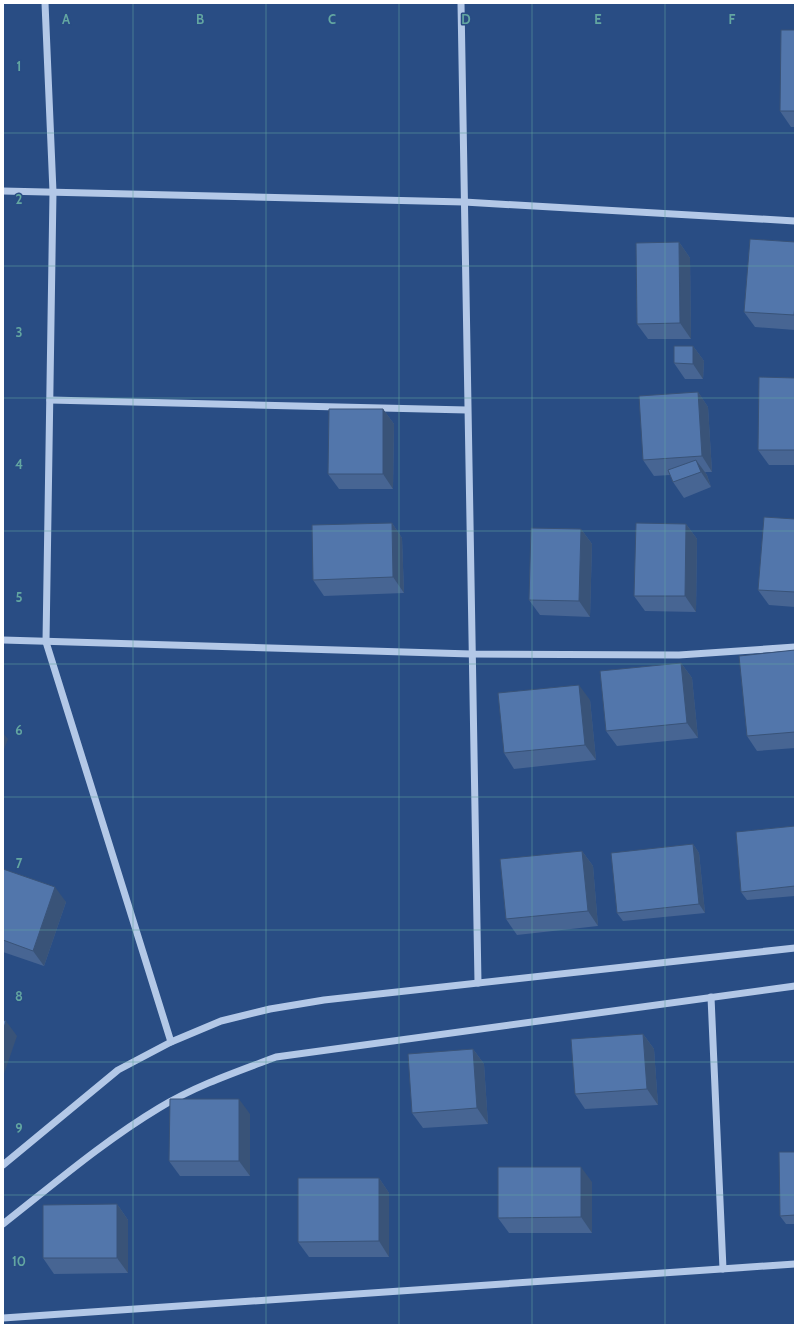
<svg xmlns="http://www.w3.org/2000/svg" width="798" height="1328" viewBox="0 0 798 1328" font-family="Cabin,sans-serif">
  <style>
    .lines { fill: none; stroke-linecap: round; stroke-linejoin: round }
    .minor { stroke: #b3c8e7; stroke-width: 7 }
    .wall { fill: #476593 }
    .shaded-wall { fill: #395378 }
    .building { fill: #5276ab; stroke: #395378 }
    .grid { fill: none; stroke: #63a6a1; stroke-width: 1; stroke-opacity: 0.55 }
    .grid-label { font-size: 13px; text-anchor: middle; font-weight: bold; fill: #63a6a1; stroke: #294d84; stroke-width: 3; stroke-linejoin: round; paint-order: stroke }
  </style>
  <rect width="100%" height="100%" fill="#294d84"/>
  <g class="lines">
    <g class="minor">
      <path d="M45,3L53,192L46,642L171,1042"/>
      <path d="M461,3L478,983"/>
      <path d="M3,191L464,202L795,221"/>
      <path d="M50,400L467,410"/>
      <path d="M3,640L471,654L679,655L795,647"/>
      <path d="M711,997L723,1269"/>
      <path d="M3,1165L118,1070L171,1042L221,1021L270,1009L324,1000L795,948"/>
      <path d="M3,1224C54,1184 104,1141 159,1108C195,1086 236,1072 276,1057L795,986"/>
      <path d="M3,1318L795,1264"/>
    </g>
  </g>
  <g class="wall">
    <path d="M795,30V127H791L780,111Z"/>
    <path d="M679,242L690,258L691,339H648L637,324Z"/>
    <path d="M795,242V330L755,327L744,312Z"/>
    <path d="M693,346L704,361L703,379H685L674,363Z"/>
    <path d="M795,378V465H769L758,450Z"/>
    <path d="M698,392L708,407L712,472H705L707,475L711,487L684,498L673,482L670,475L654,476L643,460Z"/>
    <path d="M383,409L394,424L393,489H339L328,474Z"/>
    <path d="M795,519V607L769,605L758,590Z"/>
    <path d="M392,523L402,538L404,593L324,596L313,580Z"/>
    <path d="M686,524L697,539L696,612L645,611L634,596Z"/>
    <path d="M581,529L592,544L590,617L540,615L529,600Z"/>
    <path d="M795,650V748L757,751L747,736Z"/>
    <path d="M681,663L692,678L698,738L617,746L606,731Z"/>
    <path d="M590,700L596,760L514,769L504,753Z"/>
    <path d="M795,826V896L747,900L741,892Z"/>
    <path d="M693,844L699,853L705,913L623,921L617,913Z"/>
    <path d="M582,851L593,866L598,926L517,935L506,919Z"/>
    <path d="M3,869L66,902L44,966L3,952Z"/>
    <path d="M643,1034L654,1049L658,1105L585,1109L575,1094Z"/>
    <path d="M473,1049L484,1064L488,1124L423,1128L412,1113Z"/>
    <path d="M250,1114V1176H180L169,1161Z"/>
    <path d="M795,1152V1224H786L780,1216Z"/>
    <path d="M379,1178L389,1193V1257H309L298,1242Z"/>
    <path d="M592,1182V1233H509L498,1218Z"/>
    <path d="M117,1204L128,1220V1273L54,1274L43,1258Z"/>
  </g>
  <g class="shaded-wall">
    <path d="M679,242L690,258L691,339L680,323Z"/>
    <path d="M693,346L704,361L703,379L693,364Z"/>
    <path d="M698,392L708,407L712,472L702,456Z"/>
    <path d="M383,409L394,424L393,489L383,474Z"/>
    <path d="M696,460L707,475L711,487L701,472Z"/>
    <path d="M392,523L402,538L404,593L393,577Z"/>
    <path d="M686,524L697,539L696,612L685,596Z"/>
    <path d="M581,529L592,544L590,617L579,601Z"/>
    <path d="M681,663L692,678L698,738L687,723Z"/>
    <path d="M579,685L590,700L596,760L585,745Z"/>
    <path d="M3,733L8,739L3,752Z"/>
    <path d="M693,844L699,853L705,913L699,904Z"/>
    <path d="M582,851L593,866L598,926L588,911Z"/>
    <path d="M55,887L66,902L44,966L33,951Z"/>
    <path d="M6,1021L17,1036L3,1077V1031Z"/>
    <path d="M643,1034L654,1049L658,1105L647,1089Z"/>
    <path d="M473,1049L484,1064L488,1124L477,1108Z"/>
    <path d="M239,1099L250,1114V1176L239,1161Z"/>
    <path d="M581,1167L592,1182V1233L581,1217Z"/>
    <path d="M379,1178L389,1193V1257L379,1241Z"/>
    <path d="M117,1204L128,1220V1273L117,1258Z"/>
  </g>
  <g class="building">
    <path d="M781,30H795V111H780Z"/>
    <path d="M750,239L795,242V305L794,315L744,312Z"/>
    <path d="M679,242L680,323L637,324L636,243Z"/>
    <path d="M674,346H693V364L674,363Z"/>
    <path d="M759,377L795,378V450H758Z"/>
    <path d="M698,392L702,456L643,460L639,396Z"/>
    <path d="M329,409H383V474H328Z"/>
    <path d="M696,460L701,472L673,482L668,470Z"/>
    <path d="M764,517L795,519V592L758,590Z"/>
    <path d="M392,523L393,577L313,580L312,525Z"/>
    <path d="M636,523L686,524L685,596H634Z"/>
    <path d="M531,528L581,529L579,601L529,600Z"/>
    <path d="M795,650V732L747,736L739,656Z"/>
    <path d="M681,663L687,723L606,731L600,671Z"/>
    <path d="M579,685L585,745L504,753L498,693Z"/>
    <path d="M795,826V886L741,892L736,832Z"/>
    <path d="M693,844L699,904L617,913L611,853Z"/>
    <path d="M582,851L588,911L506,919L500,859Z"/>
    <path d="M3,869L55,887L33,951L3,940Z"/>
    <path d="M3,1020L6,1021L3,1031Z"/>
    <path d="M643,1034L647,1089L575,1094L571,1039Z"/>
    <path d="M473,1049L477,1108L412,1113L408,1054Z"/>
    <path d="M170,1099H239V1161H169Z"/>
    <path d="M779,1152H795V1215L780,1216Z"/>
    <path d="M498,1167H581V1217L498,1218Z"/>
    <path d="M298,1178H379V1241L298,1242Z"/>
    <path d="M117,1204V1258H43V1205Z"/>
  </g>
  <path class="grid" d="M133,3V1325M266,3V1325M399,3V1325M532,3V1325M665,3V1325M3,133H795M3,266H795M3,398H795M3,531H795M3,664H795M3,797H795M3,930H795M3,1062H795M3,1195H795"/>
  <g class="grid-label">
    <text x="66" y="24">A</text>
    <text x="200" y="24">B</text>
    <text x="332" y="24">C</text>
    <text x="466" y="24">D</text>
    <text x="598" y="24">E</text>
    <text x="732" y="24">F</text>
    <text x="19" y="71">1</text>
    <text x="19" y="204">2</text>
    <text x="19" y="337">3</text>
    <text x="19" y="469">4</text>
    <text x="19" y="602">5</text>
    <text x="19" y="735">6</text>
    <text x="19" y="868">7</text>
    <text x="19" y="1001">8</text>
    <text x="19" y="1133">9</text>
    <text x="19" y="1266">10</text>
  </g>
  <rect width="798" height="1328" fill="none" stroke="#ffffff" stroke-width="8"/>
</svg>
